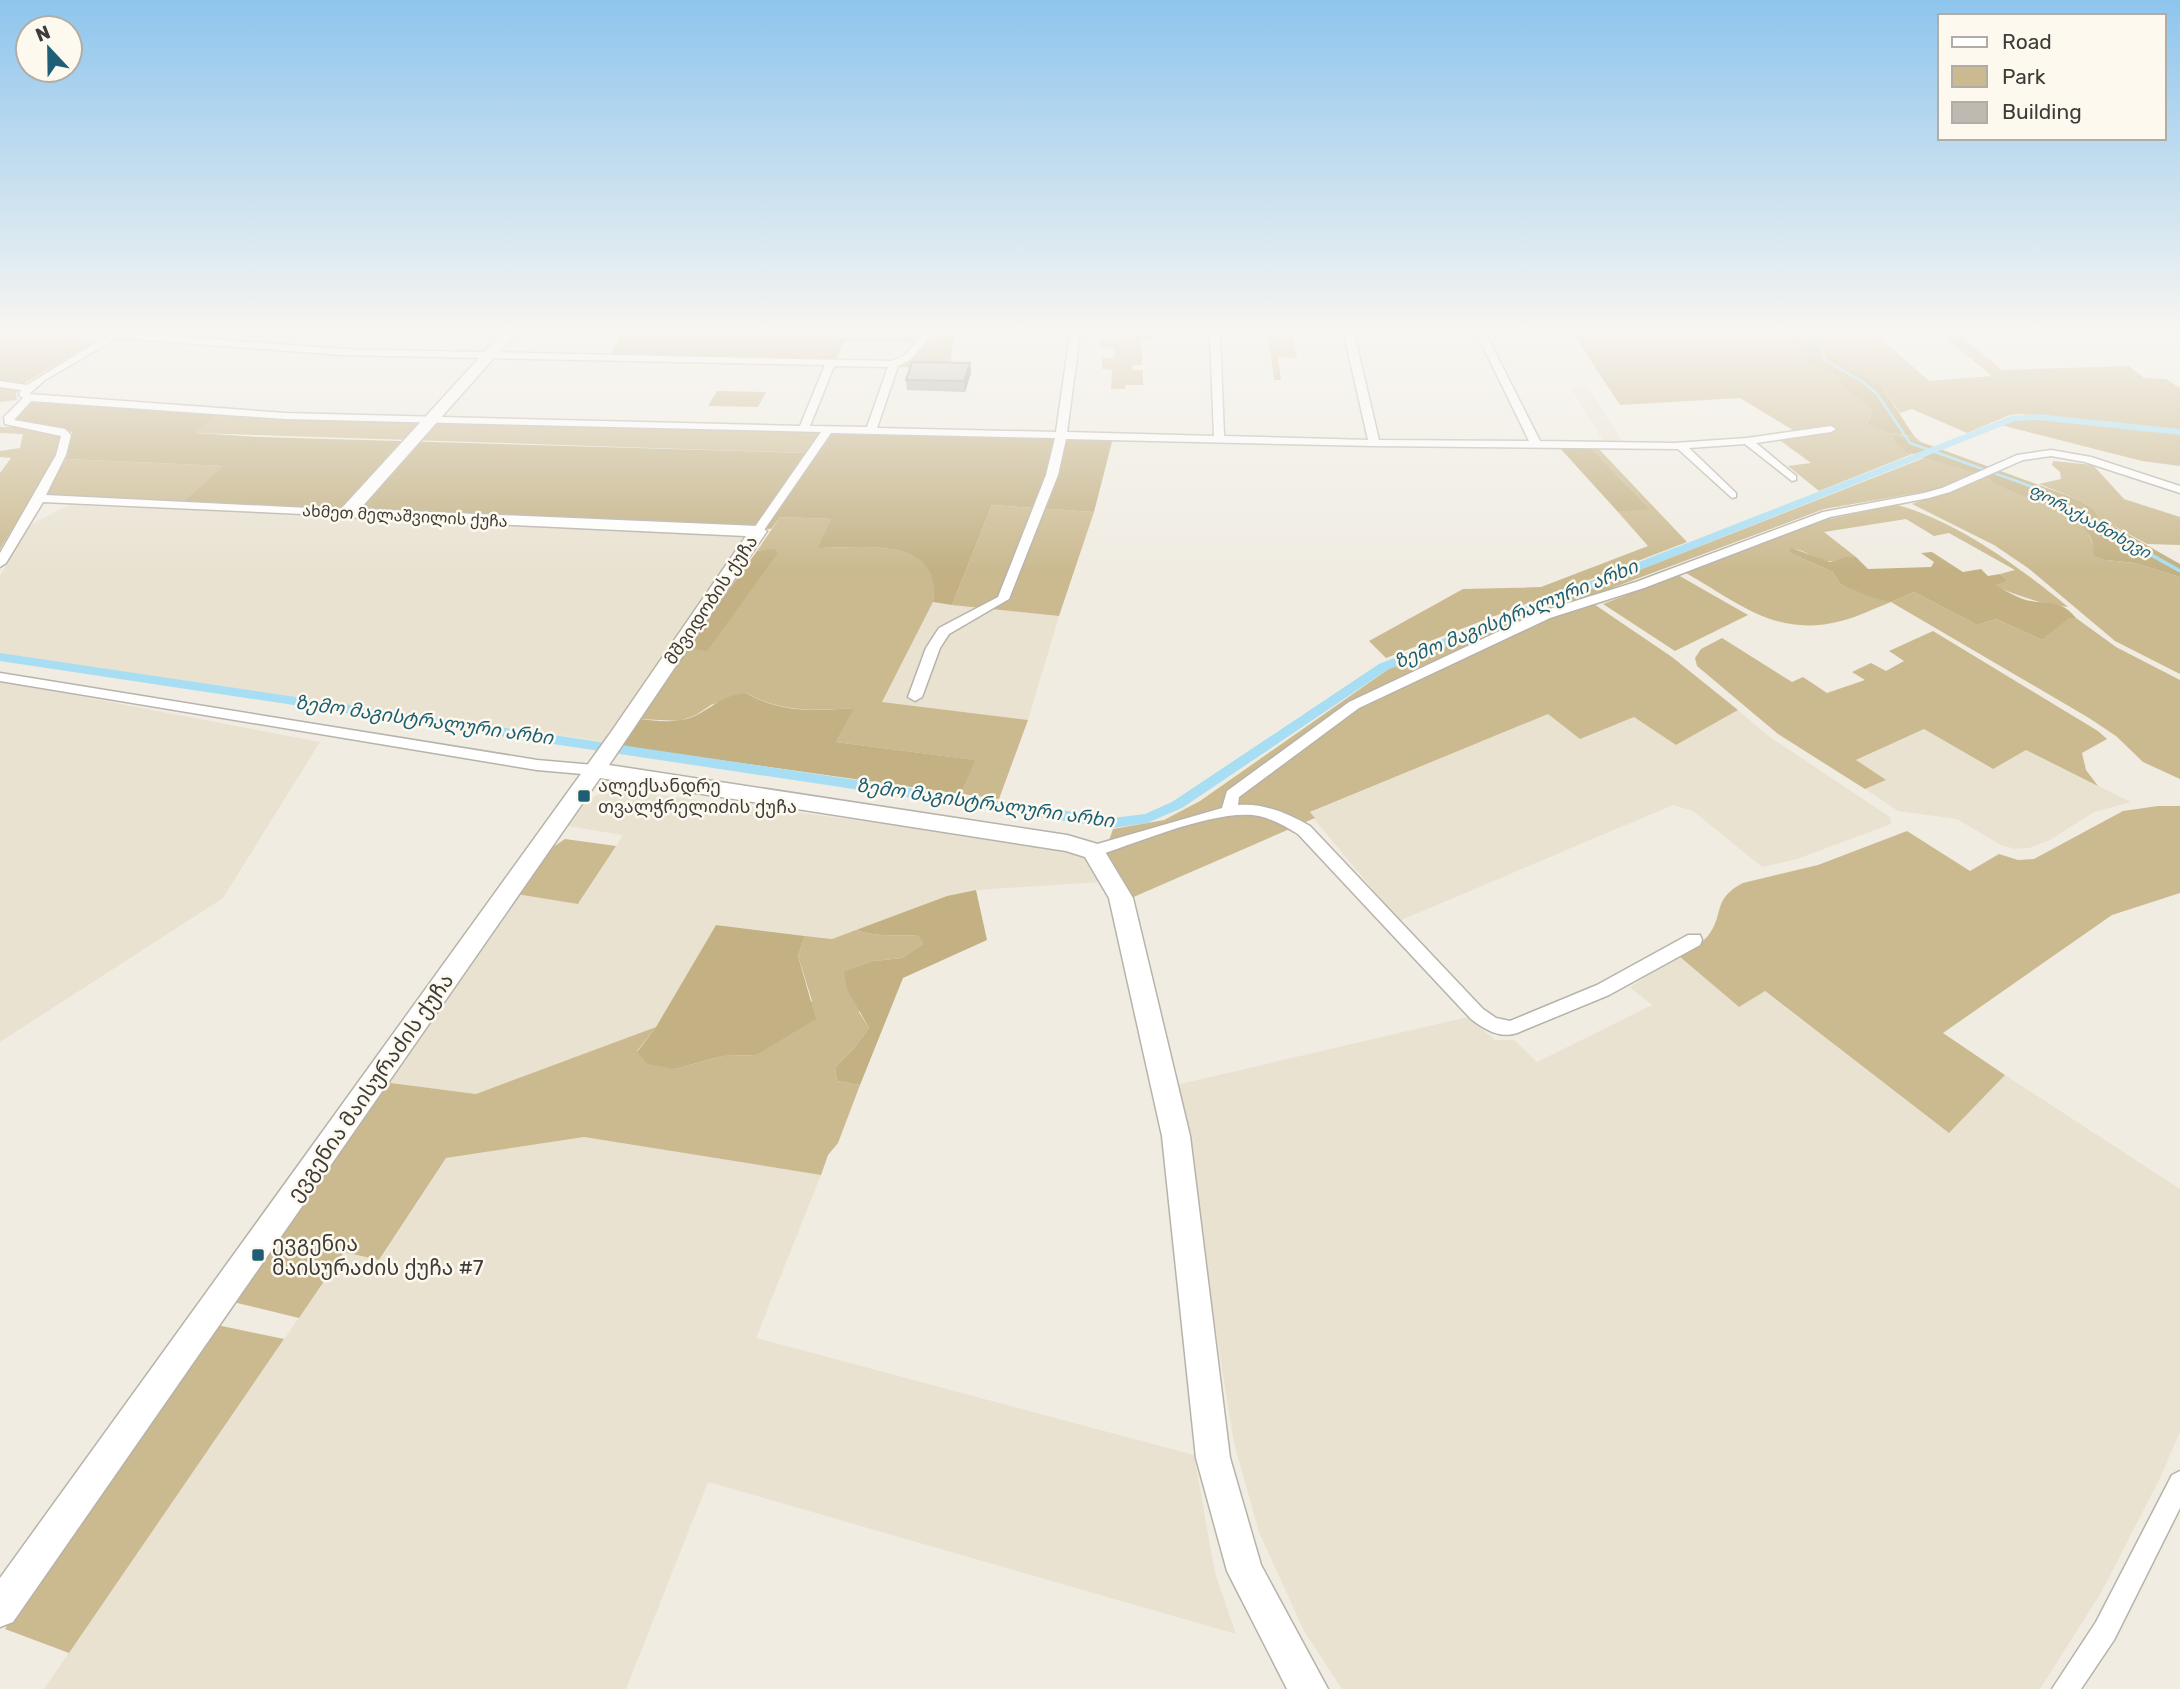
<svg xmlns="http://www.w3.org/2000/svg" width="2180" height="1689" viewBox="0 0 2180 1689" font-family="Rubik,'Noto Sans Georgian',sans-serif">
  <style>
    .built { fill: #e9e2d1 }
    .green { fill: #cbba90 }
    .forest { fill: #c3b184 }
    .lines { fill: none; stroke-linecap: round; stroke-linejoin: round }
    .stream-far1 { stroke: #a7def4; stroke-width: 2.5 }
    .stream { stroke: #a7def4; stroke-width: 3.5 }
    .canal { fill: #a7def4; fill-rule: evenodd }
    .street-casing { stroke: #b7b3aa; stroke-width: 3 }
    .secondary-casing { stroke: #b7b3aa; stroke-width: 3 }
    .street { fill: #fff; fill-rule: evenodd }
    .secondary { fill: #fff; fill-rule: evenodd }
    .wall { fill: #a3a098 }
    .shaded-wall { fill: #85827c }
    .building { fill: #bebab1; stroke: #85827c; stroke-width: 2 }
    .poi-dot { fill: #1f5f75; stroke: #fdf9ef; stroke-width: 2.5 }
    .labels { text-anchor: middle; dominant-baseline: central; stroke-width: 5; stroke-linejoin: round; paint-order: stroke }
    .far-street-label { font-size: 16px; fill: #3e3c38; stroke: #fdf9ef }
    .far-water-label { font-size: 16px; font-style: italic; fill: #195e75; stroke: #fdf9ef }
    .street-label { font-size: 18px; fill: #3e3c38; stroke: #fdf9ef }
    .poi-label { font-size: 18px; fill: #3e3c38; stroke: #fdf9ef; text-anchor: start }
    .water-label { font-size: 19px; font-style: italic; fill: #195e75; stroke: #fdf9ef }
    .near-street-label { font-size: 21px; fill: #3e3c38; stroke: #fdf9ef }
    .near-poi-label { font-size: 21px; fill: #3e3c38; stroke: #fdf9ef; text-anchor: start }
  </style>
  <rect width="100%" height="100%" fill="#f0ece2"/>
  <g class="built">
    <path d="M1570,387H1588L1624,444H1605Z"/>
    <path d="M69,505L744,534L745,539L606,742L0,654V576L30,525Z"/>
    <path d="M933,602L1059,616L1028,720L882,702Z"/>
    <path d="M0,681L320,742L223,898L0,1042Z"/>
    <path d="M1738,710L1767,735L1890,817L1891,824L1797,859L1762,867L1693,811L1673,805L1399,921L1309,813L1548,714L1580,739L1634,717L1676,745Z"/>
    <path d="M1924,729L1992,769L2026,750L2131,802L2094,812L2050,840L2029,848L2015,849L2001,845L1957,819L1898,811L1865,789L1885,781L1855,761Z"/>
    <path d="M613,789L1051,845L1079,853L1088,860L1101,882L976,890L947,896L832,939L716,925L656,1027L476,1094L383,1082L516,894L579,904L623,835L566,826L588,799Z"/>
    <path d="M1679,956L1739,1007L1764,991L1949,1133L2005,1075L2180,1189V1432L2161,1476L2102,1591L2040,1689H1342L1304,1631L1259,1532L1234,1443L1176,1085L1468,1017L1495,1040H1514L1537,1062L1652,1005L1630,987Z"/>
    <path d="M584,1137L821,1175L756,1338L1194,1455L1215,1573L1236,1634L708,1482L626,1689H44L344,1252L380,1260L446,1158Z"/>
  </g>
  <g class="green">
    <path d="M0,334H59L54,338L97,341L25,383L16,394L17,400L0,402Z"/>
    <path d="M1126,334H1152V340H1142V365H1132L1133,370H1143V385H1125V389H1111L1112,370L1102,369V358H1114L1115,348L1099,347L1100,340H1125Z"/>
    <path d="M1268,334H1293L1297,358L1278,357L1281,380H1274Z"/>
    <path d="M1573,334H1783L1811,356V363L1838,378L1849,392L1872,410L1869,419L1890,433L1914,436L1921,442L1894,436L1892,439L1912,454L1819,491L1788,466L1811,463L1778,439L1801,435L1740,398L1620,405Z"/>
    <path d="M1813,334H1876L1929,381L1992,376L1941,334H1958L2002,370L2129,366L2144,378L2166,379L2180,388V430L2021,414L2010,415L1967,433L1912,409L1900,413L1880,384L1841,363Z"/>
    <path d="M717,391L766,392L758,407L708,406Z"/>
    <path d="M220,412L280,418L820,432L806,453L194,433Z"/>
    <path d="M2028,417L2180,433V466L2142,461L2001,425Z"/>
    <path d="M0,427H19L63,436L56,457L0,549V473L11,458L0,457V451L20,448L23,434L0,433Z"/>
    <path d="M1590,447H1597L1687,542L1386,658L1369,641L1463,589L1541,587L1648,546L1618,512L1649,508Z"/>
    <path d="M1924,458L1977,472L1940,489L1824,509L1585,598L1672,657L1738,710L1676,745L1634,717L1580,739L1548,714L1310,812L1315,818L1129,899L1115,866L1104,855L1113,829L1164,820L1200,801L1390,668Z"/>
    <path d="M66,459L225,466L181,503L49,496L45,493Z"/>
    <path d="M2053,461L2093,465L2124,499L2180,517V545L2147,544L2099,518L2094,509L2077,499L2039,484L2061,479L2060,472L2052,465Z"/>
    <path d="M1984,475L1990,480L2030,495L2085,525L2094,547L2106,560L2135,563L2180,577V674L2115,641L2028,568L1994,545L1912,504L1981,479Z"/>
    <path d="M992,505L1094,512L1059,616L952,605Z"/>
    <path d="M1897,505C1959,522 2019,567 2068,607C2041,604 2018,596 1993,585L2008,581L2000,574L2015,570L1949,533L1934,536L1906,519L1824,532L1856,557C1846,557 1836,562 1827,561C1813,559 1803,547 1788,549L1790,553L1833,572L1840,584L1891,602L1914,592L1977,625L1996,619L2042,640L2069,617L2076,618L2116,647L2180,680V779L2143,762L2116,736L2089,718L1891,602C1875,608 1858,617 1841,621C1776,638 1739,603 1686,573L1824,520Z"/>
    <path d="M780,517L833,519L817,548C861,548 945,535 933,602L882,702L1028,720L999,799L961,794L974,760L836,742L853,708C814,711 781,712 746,693L711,705L696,715L680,721L639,719L687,648L778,553L767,549L757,551Z"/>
    <path d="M1678,575L1748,615L1675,651L1603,604Z"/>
    <path d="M1933,631L2098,731L2107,739L2082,753L2086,770L2098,786L2026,750L1993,769L1924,729L1856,760L1886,780L1865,789L1778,734L1697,666L1695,658L1701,649L1722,638L1792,682L1803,677L1827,693L1865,680L1852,672L1871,663L1886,671L1904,661L1889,651Z"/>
    <path d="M2158,806H2180V893L2112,915L1943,1033L2005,1075L1949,1133L1765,991L1739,1007L1679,956C1688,950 1700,945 1707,937C1725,916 1711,899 1743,883L1818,865L1907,831L1970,871L1999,854L2018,860L2034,859L2123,811Z"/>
    <path d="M565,839L616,846L578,904L516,894L550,849Z"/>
    <path d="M856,930C879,938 896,934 920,936L923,944L902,958L874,961L859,1012L869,1028L855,1047L835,1067L837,1081L860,1085L838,1143L828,1155L821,1175L584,1137L446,1158L379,1260L344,1252L299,1318L233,1302L383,1082L476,1094L656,1027L637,1051L675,1069L722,1056L756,1055L812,1001L798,956L805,936L832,939Z"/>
    <path d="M217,1325L284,1339L69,1653L5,1629Z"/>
  </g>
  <g class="forest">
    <path d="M622,334H829L837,338L907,339L909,334H954L950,369L900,367L913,342L844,341L836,361L609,356Z"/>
    <path d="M1783,334H1813L1825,342L1828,351L1841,363L1880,384L1914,436L1890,433L1868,424L1872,410L1849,392L1838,378L1811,363L1810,356Z"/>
    <path d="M33,400L220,412L195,433L260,437L806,453L820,432L1113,438L1094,512L992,505L952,605L933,602C944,535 860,548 817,548L832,519L780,517L771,529L181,503L224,466L66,459L72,432L18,421L14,417Z"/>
    <path d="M1894,435L1921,442L2077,499L2094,509L2099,518L2180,564V577L2135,563L2106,560L2094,556C2096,503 2012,502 1984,475L1924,458L1905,451L1892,439Z"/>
    <path d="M1559,447H1590L1650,509L1618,512Z"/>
    <path d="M1792,548L1830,562L1846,557H1856L1868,569L1931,567L1934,562L1921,553L1932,552L1963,572L1981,569L1988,576L2000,574L2008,581L1995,585C2005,590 2020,600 2031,601C2050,604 2063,601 2076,618H2069L2042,640L1996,619L1977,625L1914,592L1891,602L1871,597L1840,584L1833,572L1790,553L1788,549Z"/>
    <path d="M767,549H775L778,553L707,651L687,648L757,551Z"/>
    <path d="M746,693C781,713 815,711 854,708L836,742L975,760L961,794L620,746L639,719C658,721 677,724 695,716C716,705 722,696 746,693Z"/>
    <path d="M976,890L987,940L903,978L860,1085L837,1081L835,1067L855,1047L869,1028L847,989L844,972L874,961L902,958L923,944L919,936C896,934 879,938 856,930L947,896Z"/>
    <path d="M716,925L805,936L798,956L816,1019L756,1055L722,1056L675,1069L648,1064L637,1052L656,1027Z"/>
  </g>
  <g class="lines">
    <path class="stream-far1" d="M1801,334L1821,346L1825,360L1863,382L1877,394L1910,443L2033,487L2151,555"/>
    <path class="stream" d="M2148,553L2180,571"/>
    <path class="canal" d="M2038,414L2180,429V435L2038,420L2015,421L1387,670L1182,808L1147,823L1113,828L0,661V653L1113,818L1145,814L1172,802L1379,664L2011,416Z"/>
    <defs>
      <g id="street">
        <path d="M110,334H146L342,349L892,361L905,355L923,334H932L911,359L898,366L877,428L1056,432L1070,334H1080L1067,432L1214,436L1210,334H1220L1224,436L1368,440L1344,334H1354L1379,440L1529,441L1477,334H1486L1540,441L1674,443L1747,438L1831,426L1836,429L1831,432L1756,443L1796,476V480L1792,481L1745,444L1689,448L1736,493V497L1732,498L1678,449L1374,446L1066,439L1058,475L1009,599L949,634L940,648L922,697L915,701L908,697L926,648L939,628L998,597L1046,475L1055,438L831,433L762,533L758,535L752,531L821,432L285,419L31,401L14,420L65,429L71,435L66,455L46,495L347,510L353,513L347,516L43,502L6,563L0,567V553L56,455L61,436L5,424L4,417L23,398L19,395L21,390L0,387V381L27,385ZM117,338L342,355L825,365L800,426L285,413L29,394L45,380ZM834,366L888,367L867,427L810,426Z"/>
        <path d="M2051,450L2091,457L2180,486V493L2085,462L2051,456L2023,460L1950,492L1929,498L1830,517L1644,588L1550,618L1359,708L1239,797L1238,805C1264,803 1287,813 1310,826L1483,1009L1496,1018L1510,1021L1597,985L1688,935H1700L1702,940L1700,945L1609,995L1517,1033C1500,1039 1484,1029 1471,1019L1298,834C1286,827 1273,819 1259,816C1216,808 1136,844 1093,857L1085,851L1087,847L1222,808L1227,791L1349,702L1540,612L1636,582L1823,512L1924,493L1942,488L2017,455Z"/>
        <path d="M0,673L537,760L594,765L601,770L594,775L537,770L0,681Z"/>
        <path d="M2180,1471V1508L2114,1640L2081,1689H2052L2096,1622L2172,1475Z"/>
      </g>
      <path id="secondary" d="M501,334H515L360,509L758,526L767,531L609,765L1067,835L1101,845L1133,898L1190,1136L1230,1458L1261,1565L1328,1689H1287L1227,1571L1196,1458L1162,1136L1109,898L1085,857L1066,851L600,778L13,1622L0,1627V1578L609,735L746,536L341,517L339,513L341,509Z"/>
    </defs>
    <use href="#street" class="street-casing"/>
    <use href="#secondary" class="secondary-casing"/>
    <use href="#street" class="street"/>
    <use href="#secondary" class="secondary"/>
  </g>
  <path class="wall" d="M970,363L971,373L965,392L907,390L906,380Z"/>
  <path class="shaded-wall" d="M970,363L971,373L965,392L964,381Z"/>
  <path class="building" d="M912,362L970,363L964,381L906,380Z"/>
  <linearGradient id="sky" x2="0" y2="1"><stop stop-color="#8ec5ed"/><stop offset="0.58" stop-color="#f8f6f2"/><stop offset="1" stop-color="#f8f6f2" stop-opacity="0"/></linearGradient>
  <rect width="2180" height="571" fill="url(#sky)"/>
  <g class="poi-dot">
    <rect x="577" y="789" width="14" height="14" rx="3.5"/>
    <rect x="251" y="1248" width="14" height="14" rx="3.5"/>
  </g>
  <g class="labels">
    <g class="far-street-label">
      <text transform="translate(405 516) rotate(3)">ახმეთ მელაშვილის ქუჩა</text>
    </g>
    <g class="far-water-label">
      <text transform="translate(2090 521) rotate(29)">ფორაქაანთხევი</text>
    </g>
    <g class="street-label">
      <text transform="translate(711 600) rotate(-56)">მშვიდობის ქუჩა</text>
    </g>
    <g class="poi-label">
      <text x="598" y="786">ალექსანდრე<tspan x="598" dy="21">თვალჭრელიძის ქუჩა</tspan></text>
    </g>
    <g class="water-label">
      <text transform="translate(1516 614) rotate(-22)">ზემო მაგისტრალური არხი</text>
      <text transform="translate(424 720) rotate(8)">ზემო მაგისტრალური არხი</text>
      <text transform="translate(985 803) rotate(8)">ზემო მაგისტრალური არხი</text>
    </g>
    <g class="near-street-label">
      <text transform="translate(370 1087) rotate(-55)">ევგენია მაისურაძის ქუჩა</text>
    </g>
    <g class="near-poi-label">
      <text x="272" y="1243">ევგენია<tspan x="272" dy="24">მაისურაძის ქუჩა #7</tspan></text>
    </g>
  </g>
  <rect x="1938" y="14" width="228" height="126" fill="#fdf9ef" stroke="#b1ada6" stroke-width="2"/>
  <rect x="1952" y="37" width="35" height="10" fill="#ffffff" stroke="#b1ada6" stroke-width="2"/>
  <text x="2002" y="49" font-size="21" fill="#3e3c38">Road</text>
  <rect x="1952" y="66" width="35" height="21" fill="#cbba90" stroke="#b1ada6" stroke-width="2"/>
  <text x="2002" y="84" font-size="21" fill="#3e3c38">Park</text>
  <rect x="1952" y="102" width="35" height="21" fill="#bebab1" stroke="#b1ada6" stroke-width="2"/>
  <text x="2002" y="119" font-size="21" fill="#3e3c38">Building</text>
  <g transform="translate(49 49) rotate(338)"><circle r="33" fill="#fdf9ef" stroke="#b1ada6" stroke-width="2"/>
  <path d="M0-5L12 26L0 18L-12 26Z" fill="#1f5f75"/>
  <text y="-10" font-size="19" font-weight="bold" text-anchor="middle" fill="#3e3c38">N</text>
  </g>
</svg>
